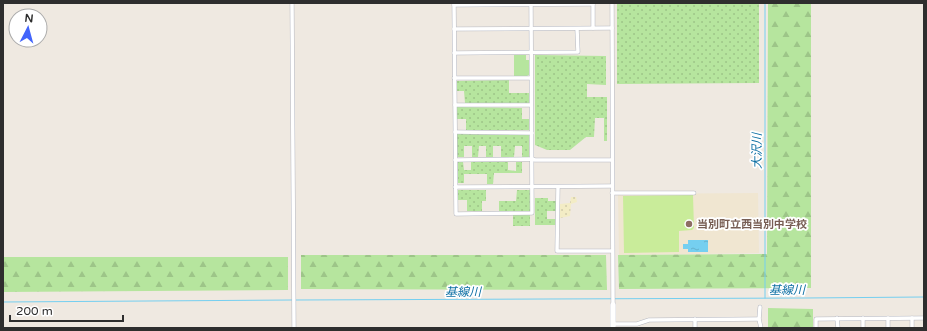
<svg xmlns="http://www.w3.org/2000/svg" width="927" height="331" viewBox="0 0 927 331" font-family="'Varela Round','Noto Sans JP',sans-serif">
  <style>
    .education { fill: #f0e6d1 }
    .grass { fill: url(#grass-dots) }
    .forest { fill: url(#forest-firs) }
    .sand { fill: url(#sand-dots) }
    .park { fill: #b6e59e }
    .pitch { fill: #c9ec9a }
    .water { fill: url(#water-ripples) }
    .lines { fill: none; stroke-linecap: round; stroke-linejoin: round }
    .stream { stroke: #75cff0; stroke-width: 1 }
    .street-casing { stroke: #b4b7c1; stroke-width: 4.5 }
    .secondary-casing { stroke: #b4b7c1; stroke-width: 6 }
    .street { stroke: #fff; stroke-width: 3.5 }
    .secondary { stroke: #fff; stroke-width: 5.5 }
    .education-dot { fill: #8d6e63; stroke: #fff; stroke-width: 1.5 }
    .labels { text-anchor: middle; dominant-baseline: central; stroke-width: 3.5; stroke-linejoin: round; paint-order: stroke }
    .education-label { font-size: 11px; font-weight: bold; fill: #785e54; stroke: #fff; text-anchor: start }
    .water-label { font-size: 12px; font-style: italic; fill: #0d6fa3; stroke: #fff }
  </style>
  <defs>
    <pattern id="grass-dots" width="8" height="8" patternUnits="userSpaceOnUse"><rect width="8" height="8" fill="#b6e59e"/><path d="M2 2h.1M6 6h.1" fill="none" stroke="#9dc588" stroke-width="1.8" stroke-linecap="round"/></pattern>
    <pattern id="forest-firs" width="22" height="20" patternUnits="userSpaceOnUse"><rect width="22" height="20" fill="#b6e59e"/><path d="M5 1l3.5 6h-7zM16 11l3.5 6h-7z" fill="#9dc588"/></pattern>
    <pattern id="sand-dots" width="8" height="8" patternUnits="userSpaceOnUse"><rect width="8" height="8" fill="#f3ecc5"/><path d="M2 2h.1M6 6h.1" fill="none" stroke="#d1cbaa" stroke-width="1.8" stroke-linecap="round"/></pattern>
    <pattern id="water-ripples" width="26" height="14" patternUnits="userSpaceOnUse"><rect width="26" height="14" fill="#75cff0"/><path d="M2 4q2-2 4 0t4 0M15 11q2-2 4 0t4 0" fill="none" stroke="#66b2ce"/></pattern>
  </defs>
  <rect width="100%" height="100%" fill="#efe9e1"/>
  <path class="education" d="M758,193L759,253L619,255L618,194Z"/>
  <g class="grass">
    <path d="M617,3H759V83L617,84Z"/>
    <path d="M535,55L606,56V85L587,84V97H607V141H604V118H595L594,137H586L570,150H547L535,145Z"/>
    <path d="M509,80V93H529V103H465L464,91H457V81Z"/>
    <path d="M457,107L522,108V119H529V130H466V119H457Z"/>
    <path d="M457,134L529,135V157H522V146H515L514,157H501V146H493V157H486V146H479L478,157H472V146H464V157H457Z"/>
    <path d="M458,162H463L464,170H471V162H508V170L516,171V162H522V173H494L493,184H487V174H464V183H458Z"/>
    <path d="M458,190H486V201H482V211H467V200H458Z"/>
    <path d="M517,190H530V211H499V201H516Z"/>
    <path d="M535,198H548V201H556V211H547V219H556V225H535Z"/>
    <rect x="513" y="215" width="17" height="11"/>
  </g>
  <g class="forest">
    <path d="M768,3H811V288L619,289L618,255L767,254Z"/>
    <path d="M301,255H606L607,290L301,289Z"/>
    <path d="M3,257H288V290L3,292Z"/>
    <path d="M768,308L813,309V328H768Z"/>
  </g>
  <path class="sand" d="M571,197H576L577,202L571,204L570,216L560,218V204L570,203Z"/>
  <path class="park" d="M514,55H526V60H529V75L527,76H514Z"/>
  <path class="pitch" d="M693,195L694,228L692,230L679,231V252L624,253L623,196Z"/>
  <path class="water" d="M688,240H708V252H688V249H683V244H688Z"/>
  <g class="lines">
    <g class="stream">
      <path d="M765,3V298"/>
      <path d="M296,300L805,298L924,297"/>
      <path d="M3,302L292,300"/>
    </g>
    <defs>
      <g id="street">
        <path d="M292,3L294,328"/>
        <path d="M454,3L456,214L532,213L531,3"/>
        <path d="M593,3V28"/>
        <path d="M612,3L613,305"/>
        <path d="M454,5L593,4"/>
        <path d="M454,29L612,28"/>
        <path d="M454,53L578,52L577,29"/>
        <path d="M454,78H531"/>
        <path d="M455,105H531"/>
        <path d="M455,132L532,133"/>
        <path d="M455,160L532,159L535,160H612"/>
        <path d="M455,187L612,186"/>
        <path d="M558,187L557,251H612"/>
        <path d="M612,193H694"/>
        <path d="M760,307L759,319L761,328"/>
        <path d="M837,318L838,328"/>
        <path d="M863,318V328"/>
        <path d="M888,318V328"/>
        <path d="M912,318V328"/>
        <path d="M695,319V328"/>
        <path d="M613,324H637L649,320L759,319"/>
        <path d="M816,328V319L924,318"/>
      </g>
      <path id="secondary" d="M613,328V305"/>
    </defs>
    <use href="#street" class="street-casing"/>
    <use href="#secondary" class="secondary-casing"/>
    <use href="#street" class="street"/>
    <use href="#secondary" class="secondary"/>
  </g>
  <circle class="education-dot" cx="689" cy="224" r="4"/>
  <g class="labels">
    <g class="education-label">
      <text x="697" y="224">当別町立西当別中学校</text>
    </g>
    <g class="water-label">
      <text transform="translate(757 151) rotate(-90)">大沢川</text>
      <text x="787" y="290">基線川</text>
      <text x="463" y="292">基線川</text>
    </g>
  </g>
  <rect width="927" height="331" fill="none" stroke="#2e2e2e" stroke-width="8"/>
  <g transform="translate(28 28) rotate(6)"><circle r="19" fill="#ffffff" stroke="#ababab"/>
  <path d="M0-3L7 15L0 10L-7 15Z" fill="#4264fb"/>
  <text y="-6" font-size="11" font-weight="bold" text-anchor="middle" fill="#2e2e2e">N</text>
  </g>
  <path d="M10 315v6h113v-6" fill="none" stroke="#2e2e2e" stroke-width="2"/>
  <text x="16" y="315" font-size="12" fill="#2e2e2e" stroke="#ffffff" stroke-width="3" paint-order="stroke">200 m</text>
</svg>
